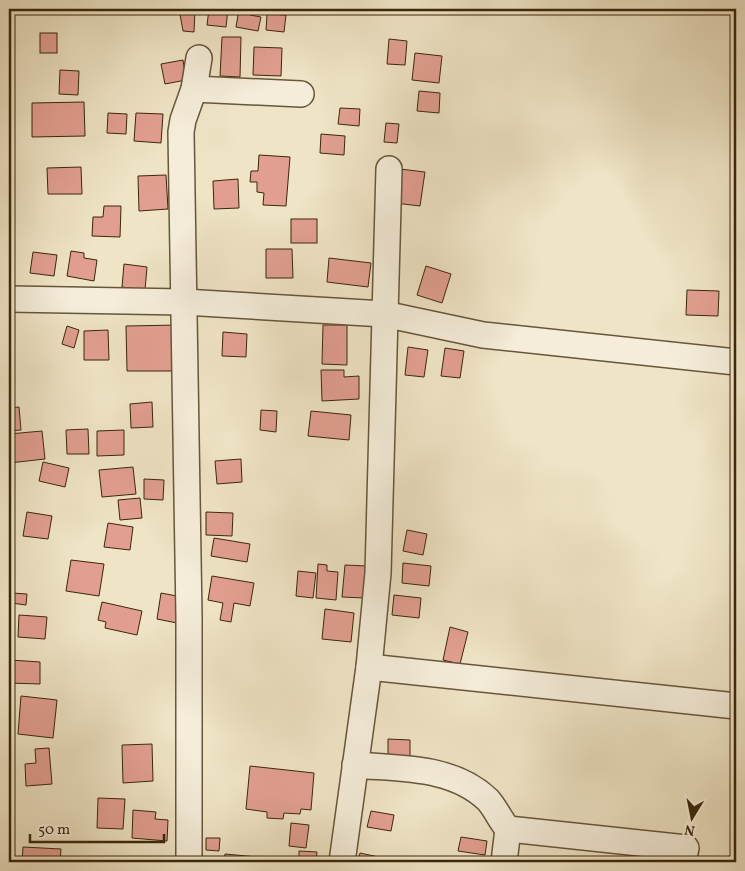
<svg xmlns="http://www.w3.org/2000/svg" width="745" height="871" viewBox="0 0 745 871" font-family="Vollkorn,serif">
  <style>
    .building { fill: #e29f91; stroke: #3a270b }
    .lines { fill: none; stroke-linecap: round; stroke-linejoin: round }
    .minor-casing { stroke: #67563a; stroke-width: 28 }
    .minor { stroke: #f5edda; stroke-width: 25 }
  </style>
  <rect width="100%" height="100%" fill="#efe4c6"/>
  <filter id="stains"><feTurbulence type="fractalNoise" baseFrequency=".004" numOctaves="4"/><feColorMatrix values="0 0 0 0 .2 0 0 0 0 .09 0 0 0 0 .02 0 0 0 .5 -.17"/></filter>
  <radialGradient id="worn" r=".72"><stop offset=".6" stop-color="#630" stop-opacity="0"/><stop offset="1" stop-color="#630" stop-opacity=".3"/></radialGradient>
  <g class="building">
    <path d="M179,9H195L194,32L183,31Z"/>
    <path d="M209,9H228L226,27L207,25Z"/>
    <path d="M239,9H251L250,15L261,17L258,31L236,27Z"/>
    <path d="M336,9H353L354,13L336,14Z"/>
    <path d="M267,14L286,15L284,32L266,30Z"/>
    <rect x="40" y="33" width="17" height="20"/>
    <path d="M222,37H241L240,77L220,76Z"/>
    <path d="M389,39L407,41L405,65L387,64Z"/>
    <path d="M254,47L282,48L281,76L253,75Z"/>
    <path d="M415,53L442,56L439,83L412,80Z"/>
    <path d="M183,60L186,80L165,84L161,64Z"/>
    <path d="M60,70L79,71L78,95L59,94Z"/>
    <path d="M419,91L440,93L439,113L417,111Z"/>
    <path d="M84,102L85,136L32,137V103Z"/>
    <path d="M340,108L360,109L359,126L338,124Z"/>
    <path d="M108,113L127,114L126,134L107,133Z"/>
    <path d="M136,113L163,114L161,143L134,141Z"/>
    <path d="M386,123L399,124L397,143L384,142Z"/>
    <path d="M321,134L345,136L344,155L320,153Z"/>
    <path d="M259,155L290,157L286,206L263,205L264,193L257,192V182H250L251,171H258Z"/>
    <path d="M81,167L82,194H48L47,168Z"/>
    <path d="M400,169L425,172L420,206L395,203Z"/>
    <path d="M166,175L168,209L139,211L138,176Z"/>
    <path d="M238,179L239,208L214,209L213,181Z"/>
    <path d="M104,206H121L120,237L92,236L93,217H103Z"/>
    <rect x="291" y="219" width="26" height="24"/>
    <path d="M266,249H292L293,278H266Z"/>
    <path d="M71,251L84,253V258L97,260L94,281L67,276Z"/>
    <path d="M33,252L57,255L54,276L30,273Z"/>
    <path d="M329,258L371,263L368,287L327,282Z"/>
    <path d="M124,264L147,267L145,290L122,287Z"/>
    <path d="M426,266L451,274L442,303L417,295Z"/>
    <path d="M687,290L719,291L718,316L686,315Z"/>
    <path d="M179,325L180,371H127L126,326Z"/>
    <path d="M323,325H347V365L322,364Z"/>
    <path d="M67,326L79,330L74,348L62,344Z"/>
    <path d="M108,330L109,360H84V331Z"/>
    <path d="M223,332L247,334L246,357L222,356Z"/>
    <path d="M408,347L428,350L424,377L405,375Z"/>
    <path d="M445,348L464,351L460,378L441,376Z"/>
    <path d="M321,370H344V377L359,376V399L322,401Z"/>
    <path d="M152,402L153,427L131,428L130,404Z"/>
    <path d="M19,407L21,430L9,431V408Z"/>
    <path d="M261,410L277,411L276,432L260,430Z"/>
    <path d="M311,411L351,415L349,440L308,436Z"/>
    <path d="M88,429L89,454H67L66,430Z"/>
    <path d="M124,430V455L97,456V431Z"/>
    <path d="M42,431L45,459L9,463V434Z"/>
    <path d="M241,459L242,482L217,484L215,461Z"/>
    <path d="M43,462L69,468L65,487L39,481Z"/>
    <path d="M133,467L136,494L102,497L99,470Z"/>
    <path d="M144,479L164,480L163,500L144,499Z"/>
    <path d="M140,498L142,518L120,520L118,500Z"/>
    <path d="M27,512L52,516L48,539L23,536Z"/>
    <path d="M206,512L233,513L232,536L206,535Z"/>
    <path d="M108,523L133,527L130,550L104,547Z"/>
    <path d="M407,530L427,534L423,555L403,551Z"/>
    <path d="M214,538L250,544L247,562L211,556Z"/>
    <path d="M71,560L104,564L99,596L66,591Z"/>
    <path d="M403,563L431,566L429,586L402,583Z"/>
    <path d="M318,564L327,565V571L338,572L336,600L316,598Z"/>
    <path d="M345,565L367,566L365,598L342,597Z"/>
    <path d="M298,571L316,573L313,598L296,596Z"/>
    <path d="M212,576L254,583L250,606L234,603L231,622L220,620L223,603L208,600Z"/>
    <path d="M12,593L27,594L26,605L11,603Z"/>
    <path d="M161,593L182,597L177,623L157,619Z"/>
    <path d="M394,595L421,598L419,618L392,615Z"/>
    <path d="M102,602L142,611L137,635L105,628L106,622L98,620Z"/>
    <path d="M325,609L354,613L351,642L322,639Z"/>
    <path d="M19,615L47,617L45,639L18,637Z"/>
    <path d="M450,627L468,632L460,664L443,660Z"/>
    <path d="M10,660L40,662V684L9,683Z"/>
    <path d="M21,696L57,700L53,738L18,734Z"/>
    <path d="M388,739L410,740V759L388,758Z"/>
    <path d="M152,744L153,781L123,783L122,745Z"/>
    <path d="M49,748L52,784L26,786L25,764L36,763L35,749Z"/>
    <path d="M250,766L314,773L311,810L301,809L300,814L284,813L283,819L267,818V812L246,809Z"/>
    <path d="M98,798L125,799L123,829L97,828Z"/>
    <path d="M133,810L156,812L155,819L168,820L167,841L132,838Z"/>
    <path d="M371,811L394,815L391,831L367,827Z"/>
    <path d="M291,823L309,825L306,848L289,846Z"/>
    <path d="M461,837L487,841L485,855L458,851Z"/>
    <path d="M206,838H220L219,851L206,850Z"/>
    <path d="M23,847L61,849L60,862H22Z"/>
    <path d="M299,851L317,852L316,862H299Z"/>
    <path d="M360,853L383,858V862H358Z"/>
    <path d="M225,854L279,859V862H224Z"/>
    <path d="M456,857L482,861L481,862H455Z"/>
  </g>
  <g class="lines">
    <defs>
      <g id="minor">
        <path d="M194,89L301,94"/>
        <path d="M9,299L184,302L384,314L483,335L736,362"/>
        <path d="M369,667L736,706"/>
        <path d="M355,765C401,769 453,766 488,800C496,809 500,820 508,829L686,848L683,862"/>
        <path d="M189,862V618L181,132L183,120L194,89L199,58"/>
        <path d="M342,862L369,667L378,573L389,169"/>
        <path d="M504,862L508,829"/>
      </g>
    </defs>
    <use href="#minor" class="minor-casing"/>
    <use href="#minor" class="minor"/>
  </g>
  <rect width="745" height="871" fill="none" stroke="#efe4c6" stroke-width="30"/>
  <rect x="10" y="10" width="725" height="851" fill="none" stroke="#3a270b" stroke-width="2.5"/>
  <rect x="15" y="15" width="715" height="841" fill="none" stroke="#3a270b"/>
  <g transform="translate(692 818) rotate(190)" stroke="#f5edda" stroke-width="4" paint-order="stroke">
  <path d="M0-4L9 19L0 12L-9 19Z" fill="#3a270b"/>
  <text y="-8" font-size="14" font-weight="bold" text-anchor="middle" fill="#3a270b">N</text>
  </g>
  <path d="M30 834v8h134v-8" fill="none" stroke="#3a270b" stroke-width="2.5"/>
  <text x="38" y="834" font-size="15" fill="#3a270b" stroke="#f5edda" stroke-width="4" paint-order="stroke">50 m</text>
  <rect width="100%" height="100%" filter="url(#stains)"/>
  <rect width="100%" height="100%" fill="url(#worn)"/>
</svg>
